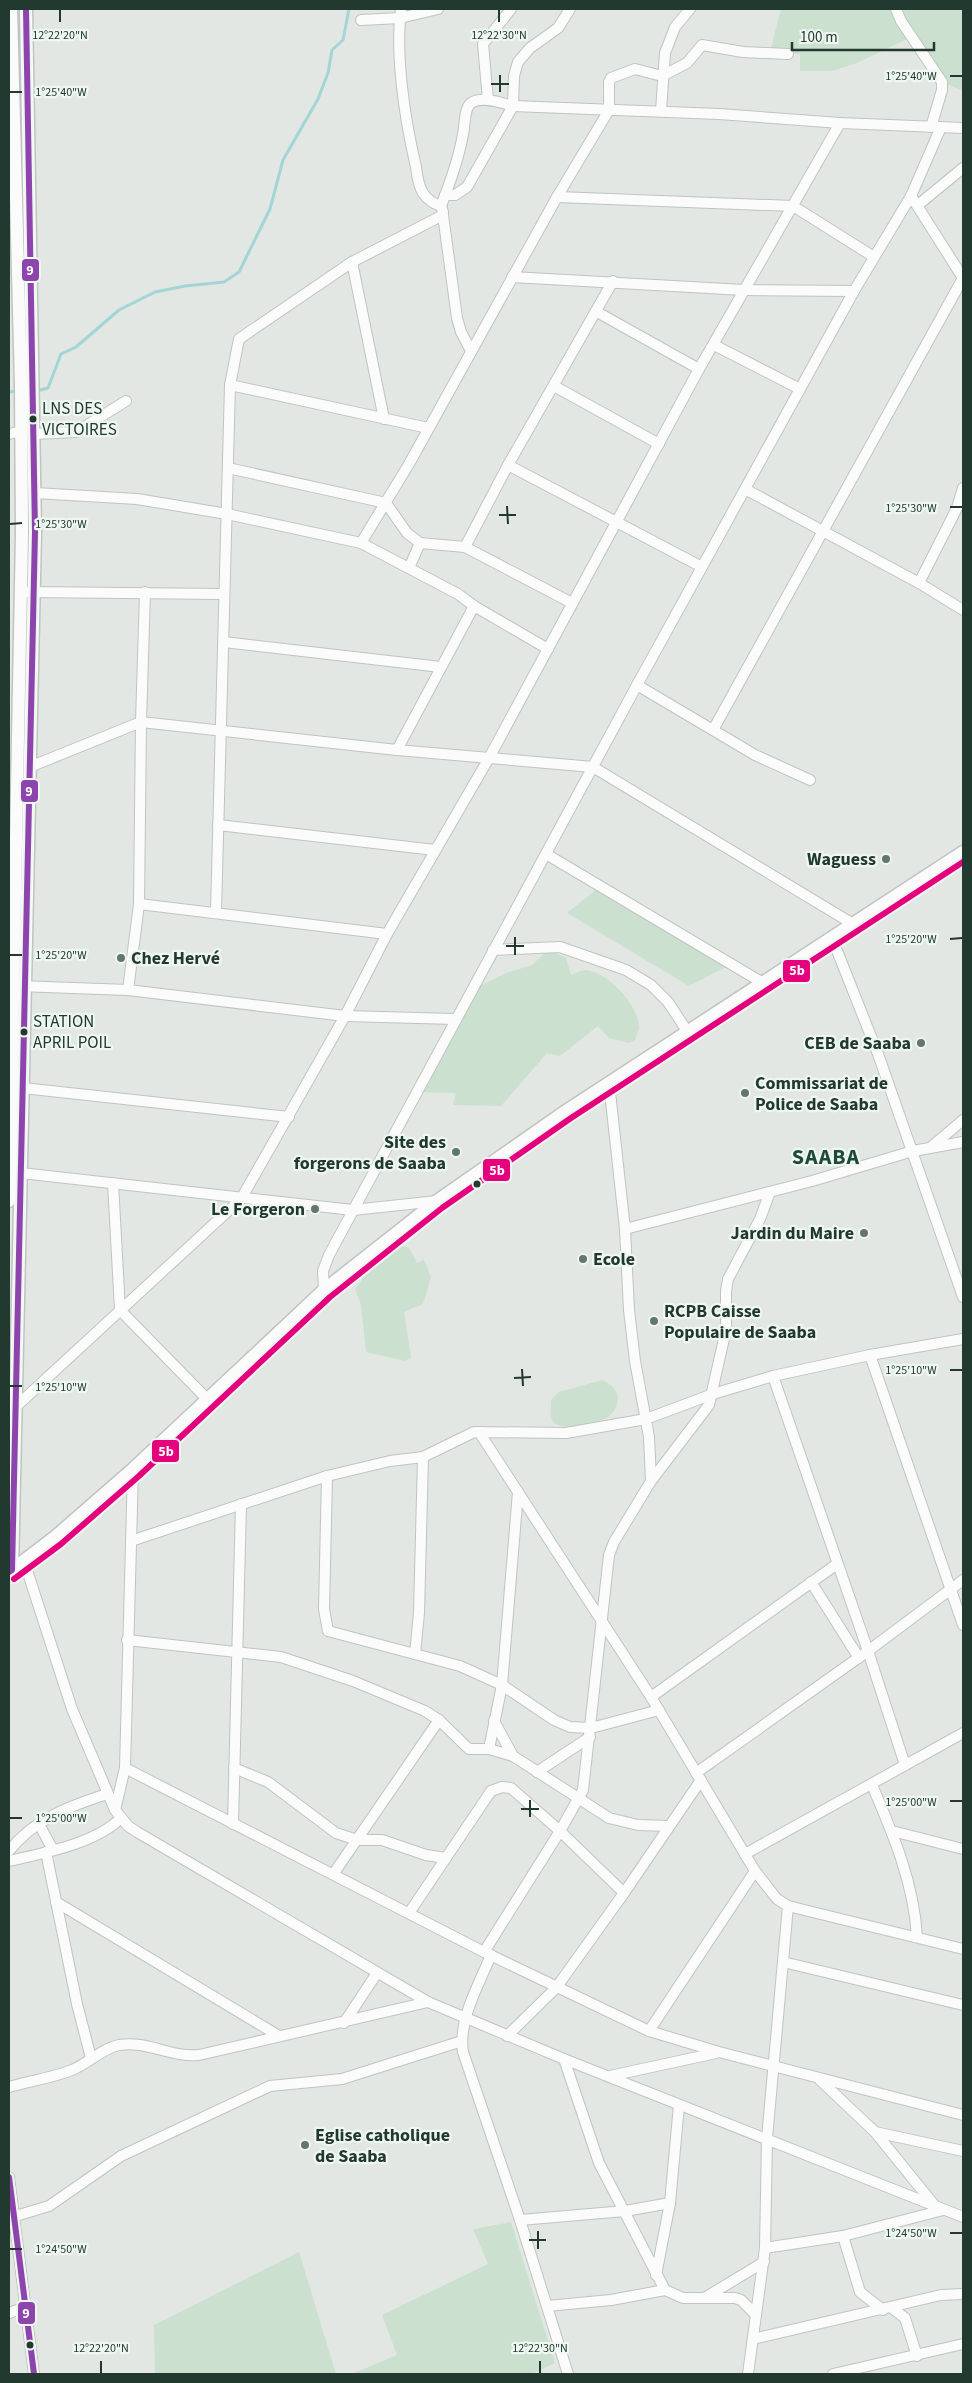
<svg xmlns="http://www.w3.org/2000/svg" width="972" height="2383" viewBox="0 0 972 2383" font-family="'Source Sans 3',sans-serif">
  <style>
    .green { fill: #cbe0cf }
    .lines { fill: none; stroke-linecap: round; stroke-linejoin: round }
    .stream { stroke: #a3d5d5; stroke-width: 3 }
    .minor-casing { stroke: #bfc4c1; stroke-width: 12 }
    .tertiary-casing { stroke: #bfc4c1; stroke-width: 15 }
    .minor { stroke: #fbfbfb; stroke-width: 10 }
    .tertiary { stroke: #fbfbfb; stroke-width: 12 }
    .bus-1-casing { stroke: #eff7f2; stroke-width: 10 }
    .bus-2-casing { stroke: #eff7f2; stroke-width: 10 }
    .bus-1 { stroke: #8e44ad; stroke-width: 6 }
    .bus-2 { stroke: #e5007d; stroke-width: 6 }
    .ticks { fill: none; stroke: #21392f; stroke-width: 2 }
    .bus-dot { fill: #21392f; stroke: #eff7f2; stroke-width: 2 }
    .poi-dot { fill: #65766e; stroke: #eff7f2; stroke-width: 2 }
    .labels { text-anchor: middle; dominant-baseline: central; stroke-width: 4.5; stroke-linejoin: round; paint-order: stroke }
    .bus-label { font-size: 17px; fill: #21392f; stroke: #eff7f2; text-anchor: start }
    .poi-label { font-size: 18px; font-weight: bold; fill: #21392f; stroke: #eff7f2; text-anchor: end }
    .district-label { font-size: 22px; font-weight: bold; letter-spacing: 1px; fill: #1e4b39; stroke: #eff7f2 }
    .ticks-label { font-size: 12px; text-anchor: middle; fill: #21392f; stroke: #eff7f2; stroke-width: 4.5; stroke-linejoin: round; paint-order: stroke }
    .line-badge { stroke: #eff7f2; stroke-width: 2 }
    .badge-label { font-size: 14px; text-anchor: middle; font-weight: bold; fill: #fff }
  </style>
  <rect width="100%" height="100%" fill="#e2e7e4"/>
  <g class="green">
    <path d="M781,9H963V91L940,81L913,36L857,63L832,71H800V54L770,52Z"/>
    <path d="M598,888L728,966L689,986L567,913Z"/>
    <path d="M545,953H556L566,958L571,975C576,973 581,970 586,970C608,972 640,1006 639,1029C638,1032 636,1037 635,1040L629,1043L609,1038L598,1026L560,1056L547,1053L501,1106L453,1105L456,1093L418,1092L474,989L506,973L532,965Z"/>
    <path d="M404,1246L409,1248L417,1263L424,1260L431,1277L423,1304L404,1312L411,1357L405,1361L366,1352L361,1305L355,1289C361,1284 361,1279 365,1273C375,1260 389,1251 404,1246Z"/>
    <path d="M602,1380C619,1387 624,1403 609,1416C601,1424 562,1431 554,1423C549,1417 551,1408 551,1400L559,1392Z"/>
    <path d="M511,2222L555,2363L532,2374H352L397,2355L382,2315L488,2264L473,2229Z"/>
    <path d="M299,2252L336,2374H155L154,2325Z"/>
  </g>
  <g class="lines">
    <g class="stream">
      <path d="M36,391L48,388L61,354L76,347L119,310L155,292L185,286L224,282L239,272L270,209L283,160L318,99L328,73L332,50L343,40L349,9"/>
      <path d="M9,392L17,391"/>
    </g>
    <defs>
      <g id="minor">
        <path d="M401,9C395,56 405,120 416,167C417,175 418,185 423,193C427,199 434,204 441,206L443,212"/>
        <path d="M896,9L901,21L942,82V90L931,127"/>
        <path d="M361,20L400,18L438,9"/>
        <path d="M488,100L483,44L511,9"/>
        <path d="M661,111L665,53L675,27L690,9"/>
        <path d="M445,195H455L467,187L513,106L514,76L518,62L530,48L558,28L570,9"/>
        <path d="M911,196L963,278"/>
        <path d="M557,197L793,206L874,257"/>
        <path d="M918,205L963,168"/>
        <path d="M441,206C450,183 459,158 463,134C465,126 464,110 470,104C480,95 502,103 513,106L719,114L840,123L963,128"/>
        <path d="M352,262L384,419"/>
        <path d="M512,277L744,290L854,291"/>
        <path d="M597,312L699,369"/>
        <path d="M714,345L800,389"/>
        <path d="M230,385L428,428"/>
        <path d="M554,386L659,444"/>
        <path d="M9,434L22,431"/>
        <path d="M34,434L76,432L126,401"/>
        <path d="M508,465L702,567"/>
        <path d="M228,468L386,503L407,533L420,543L465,547L572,603"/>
        <path d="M745,489L919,583L963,610"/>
        <path d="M35,493L137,499L227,514L361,543L458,594L474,606L548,649"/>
        <path d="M361,543L409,464L557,197L609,110V82L611,78L635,69L662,76L687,63L702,45L743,52L788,54"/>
        <path d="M465,547L508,465L613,281"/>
        <path d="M409,568L420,543"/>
        <path d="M919,583L957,508L963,488"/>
        <path d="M28,592L224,594"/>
        <path d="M224,642L441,667"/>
        <path d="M637,685L755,755L810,780"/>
        <path d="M713,730L963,278"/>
        <path d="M397,750L474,606"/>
        <path d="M32,766L141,722L397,750L593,767L853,924"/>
        <path d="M218,825L435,850"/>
        <path d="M546,854L763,983"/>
        <path d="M139,904L387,934"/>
        <path d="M216,912L230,385L239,339L352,262L443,215L457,318L461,332L471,351"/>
        <path d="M832,938L878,1054L963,1297"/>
        <path d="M493,950L560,947L626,970L651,985L668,1002L687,1031"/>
        <path d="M18,986L128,990L345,1016L455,1019"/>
        <path d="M128,990L139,904L141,722L145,592"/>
        <path d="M23,1088L289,1117"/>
        <path d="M931,1147L963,1120"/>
        <path d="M21,1173L353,1210L437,1201"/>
        <path d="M113,1183L120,1310L207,1399"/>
        <path d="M625,1229L812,1181L913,1151L963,1142"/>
        <path d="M324,1290L323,1271L329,1255L637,685L854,291L911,196L941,127"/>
        <path d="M870,1355L963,1625"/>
        <path d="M773,1376L868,1651L905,1765"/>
        <path d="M9,1413L241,1199L345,1016L387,934L489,758L699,369L840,123"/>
        <path d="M479,1432L651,1697L755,1871L777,1899L788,1906L963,1949"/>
        <path d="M327,1476L324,1609L328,1631L460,1666L502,1685L554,1720L570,1727L591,1728L659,1710"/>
        <path d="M651,1481L709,1405L726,1330V1291L728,1279L760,1219L770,1192"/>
        <path d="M131,1541L327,1476L390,1461L423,1457L474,1432L566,1433L646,1419L713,1394L773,1376L870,1355L963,1339"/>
        <path d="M24,1561L72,1709L115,1810L128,1826L137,1832L428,2002L564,2059L963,2217"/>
        <path d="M811,1582L859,1658"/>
        <path d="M127,1640L281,1657L353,1681L425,1711L439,1720L469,1749H489L513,1756L609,1818L638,1825L668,1826"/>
        <path d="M415,1654L419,1613L423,1457"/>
        <path d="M651,1697L837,1564"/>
        <path d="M494,1721L513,1756"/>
        <path d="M489,1749L502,1685L518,1492"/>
        <path d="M125,1768L484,1952L649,2031L719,2052L963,2115"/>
        <path d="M234,1768L268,1782L336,1833L357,1840H382L426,1855L446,1858"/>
        <path d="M537,1772L590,1737"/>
        <path d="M696,1773L868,1651L963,1580"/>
        <path d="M872,1785C893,1834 914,1883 917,1937"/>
        <path d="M115,1810L125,1768L133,1469"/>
        <path d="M39,1824L53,1850"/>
        <path d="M233,1824L241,1504"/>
        <path d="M892,1831L963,1849"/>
        <path d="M9,1851C34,1819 70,1806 107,1794"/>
        <path d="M46,1852L77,2004L91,2058"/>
        <path d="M745,1854L963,1733"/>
        <path d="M9,1861C43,1853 95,1844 121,1818"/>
        <path d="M334,1873L439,1720"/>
        <path d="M56,1902L279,2036"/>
        <path d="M409,1913L491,1791L502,1787L511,1788L560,1831L624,1893"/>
        <path d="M484,1952L560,1831L583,1790L609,1555L614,1542L651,1481L649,1437L635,1361L629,1310L625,1229L609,1083"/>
        <path d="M491,1955C479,1985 458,2019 463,2052L520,2220L568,2374"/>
        <path d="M783,1962L963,2005"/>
        <path d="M344,2023L377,1973"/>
        <path d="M649,2031L755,1871"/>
        <path d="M507,2036L556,1988L624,1893L701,1780"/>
        <path d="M564,2059L599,2163L665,2290"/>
        <path d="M610,2076L716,2053"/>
        <path d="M820,2080L875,2132L935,2206"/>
        <path d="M9,2087C29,2081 52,2078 72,2070C89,2063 101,2049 119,2045C146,2040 172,2058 199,2055L428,2002"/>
        <path d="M875,2132L963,2151"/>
        <path d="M9,2177L34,2374"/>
        <path d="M9,2218L49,2206L121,2156L270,2086L342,2079L462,2041"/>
        <path d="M520,2220L625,2211L670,2203"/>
        <path d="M843,2236L860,2292L883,2310"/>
        <path d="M765,2248L843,2236L943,2210"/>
        <path d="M656,2275L670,2203L679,2105"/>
        <path d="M706,2297L764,2262"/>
        <path d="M547,2306L611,2300L665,2290L683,2298H735L741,2300L756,2315"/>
        <path d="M892,2308L905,2318L917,2356"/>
        <path d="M9,2313L26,2307"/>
        <path d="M753,2339L941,2295L963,2294"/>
        <path d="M748,2374L765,2248L767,2138L788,1906"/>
        <path d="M833,2374L963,2344"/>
      </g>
      <g id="tertiary">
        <path d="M9,1201L22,533L21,385L11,9"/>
        <path d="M12,1570L35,532L26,9"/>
        <path d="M9,1572L55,1537L133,1469L324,1290L437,1201L566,1111L963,852"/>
      </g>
    </defs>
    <use href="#minor" class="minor-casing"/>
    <use href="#tertiary" class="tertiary-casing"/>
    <use href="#minor" class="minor"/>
    <use href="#tertiary" class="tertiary"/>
    <defs>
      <g id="bus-1">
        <path d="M9,1572L12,1570L35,532L26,9"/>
        <path d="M9,2177L34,2374"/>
      </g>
      <path id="bus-2" d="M14,1579L61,1544L139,1476L330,1297L442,1208L571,1118L963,862"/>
    </defs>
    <use href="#bus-1" class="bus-1-casing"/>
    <use href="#bus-2" class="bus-2-casing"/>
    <use href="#bus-1" class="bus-1"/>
    <use href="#bus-2" class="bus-2"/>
  </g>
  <path class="ticks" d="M60,10V22M499,10V22M500,75V92M950,76H962M491,84H509M10,92H22M507,506L508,524M950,507H962M499,515H516M10,524L22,523M515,937V955M950,939L962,938M506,946H524M10,955H22M522,1369L523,1386M950,1370H962M514,1378L531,1377M10,1386H22M530,1800V1817M950,1801H962M521,1809H539M10,1818H22M538,2231V2249M950,2233H962M529,2240H546M10,2249H22M101,2361V2373M540,2361V2373"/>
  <g class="bus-dot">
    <circle cx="33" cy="419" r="4.5"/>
    <circle cx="24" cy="1032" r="4.5"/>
    <circle cx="477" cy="1184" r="4.5"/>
    <circle cx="30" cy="2345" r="4.5"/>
  </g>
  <g class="poi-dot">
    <circle cx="886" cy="859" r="5"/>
    <circle cx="121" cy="958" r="5"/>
    <circle cx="921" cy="1043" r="5"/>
    <circle cx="745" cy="1093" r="5"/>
    <circle cx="456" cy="1152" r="5"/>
    <circle cx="315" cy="1209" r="5"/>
    <circle cx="864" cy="1233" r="5"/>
    <circle cx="583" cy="1259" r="5"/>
    <circle cx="654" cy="1321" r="5"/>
    <circle cx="305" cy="2145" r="5"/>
  </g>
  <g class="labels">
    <g class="bus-label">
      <text x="42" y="409">LNS DES<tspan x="42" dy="21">VICTOIRES</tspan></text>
      <text x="33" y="1022">STATION<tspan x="33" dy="21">APRIL POIL</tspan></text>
    </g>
    <g class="poi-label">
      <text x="876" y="859">Waguess</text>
      <text x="131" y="958" text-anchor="start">Chez Hervé</text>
      <text x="911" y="1043">CEB de Saaba</text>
      <text x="755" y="1083" text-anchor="start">Commissariat de<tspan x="755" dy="21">Police de Saaba</tspan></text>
      <text x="446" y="1142">Site des<tspan x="446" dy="21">forgerons de Saaba</tspan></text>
      <text x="305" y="1209">Le Forgeron</text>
      <text x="854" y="1233">Jardin du Maire</text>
      <text x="593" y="1259" text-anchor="start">Ecole</text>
      <text x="664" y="1311" text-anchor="start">RCPB Caisse<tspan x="664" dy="21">Populaire de Saaba</tspan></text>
      <text x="315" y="2135" text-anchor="start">Eglise catholique<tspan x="315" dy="21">de Saaba</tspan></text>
    </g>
    <g class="district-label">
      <text x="826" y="1157">SAABA</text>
    </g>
  </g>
  <g class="ticks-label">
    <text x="60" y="39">12°22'20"N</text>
    <text x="499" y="39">12°22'30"N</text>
    <text x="911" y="80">1°25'40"W</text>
    <text x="61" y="96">1°25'40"W</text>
    <text x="911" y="512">1°25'30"W</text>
    <text x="61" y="528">1°25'30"W</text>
    <text x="911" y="943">1°25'20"W</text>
    <text x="61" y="959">1°25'20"W</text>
    <text x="911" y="1374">1°25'10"W</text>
    <text x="61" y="1391">1°25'10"W</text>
    <text x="911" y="1806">1°25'00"W</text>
    <text x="61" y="1822">1°25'00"W</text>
    <text x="911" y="2237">1°24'50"W</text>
    <text x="61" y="2253">1°24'50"W</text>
    <text x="101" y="2352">12°22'20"N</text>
    <text x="540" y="2352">12°22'30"N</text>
  </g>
  <g class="line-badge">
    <rect x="21" y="258" width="19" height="24" rx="5" fill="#8e44ad"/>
    <rect x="20" y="779" width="19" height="24" rx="5" fill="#8e44ad"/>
    <rect x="782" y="959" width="29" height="24" rx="5" fill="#e5007d"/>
    <rect x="482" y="1158" width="29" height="24" rx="5" fill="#e5007d"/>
    <rect x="151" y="1439" width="29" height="24" rx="5" fill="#e5007d"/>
    <rect x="17" y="2301" width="19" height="24" rx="5" fill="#8e44ad"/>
  </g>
  <g class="badge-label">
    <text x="30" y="275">9</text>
    <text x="29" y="796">9</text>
    <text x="797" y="975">5b</text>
    <text x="497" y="1175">5b</text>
    <text x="166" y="1456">5b</text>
    <text x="26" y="2318">9</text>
  </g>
  <rect width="972" height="2383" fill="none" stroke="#21392f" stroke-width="20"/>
  <path d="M792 42v8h142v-8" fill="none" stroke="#21392f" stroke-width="2.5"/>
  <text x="800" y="42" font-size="15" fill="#21392f" stroke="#eff7f2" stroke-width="4" paint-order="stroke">100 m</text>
</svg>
